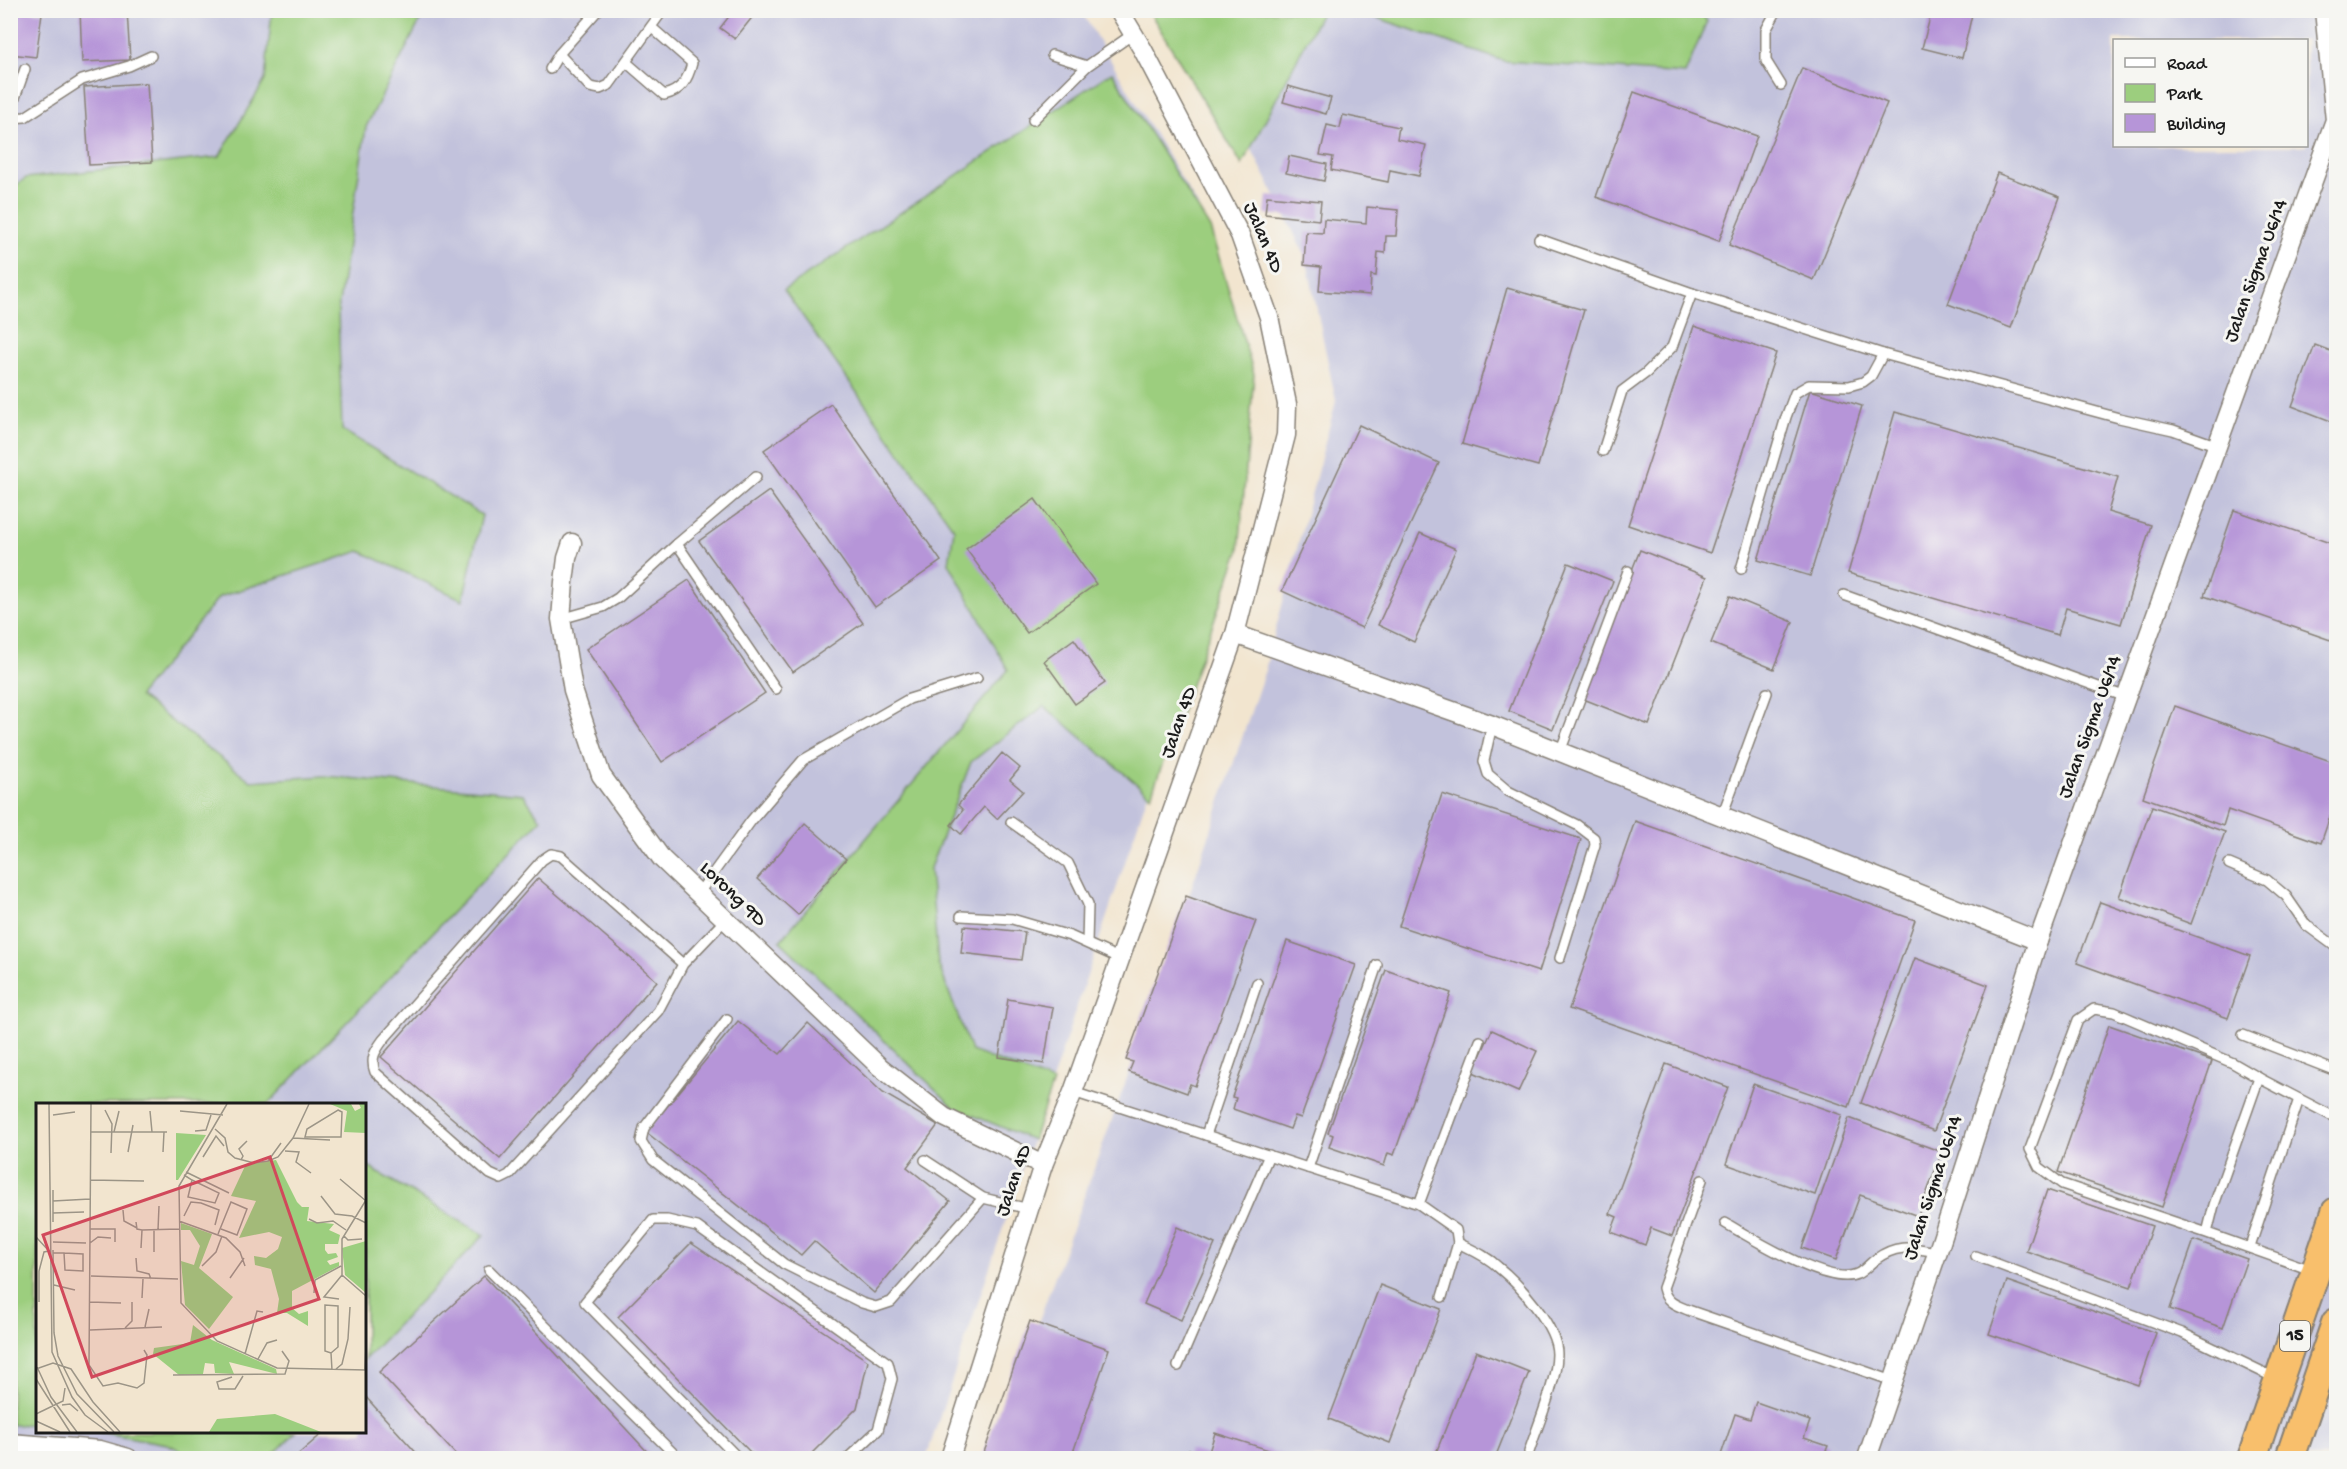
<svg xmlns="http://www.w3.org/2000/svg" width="2347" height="1469" viewBox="0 0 2347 1469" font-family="'Gochi Hand',sans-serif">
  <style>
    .industrial { fill: #c2c2dc; fill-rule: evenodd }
    .green { fill: #9cce7e; stroke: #5c754d; stroke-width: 1.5 }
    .building { fill: #b695d8 }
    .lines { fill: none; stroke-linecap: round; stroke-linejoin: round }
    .service-casing { stroke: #878076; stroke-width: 12 }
    .minor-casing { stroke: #878076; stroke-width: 21 }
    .trunk-casing { stroke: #878076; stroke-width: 32 }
    .service { stroke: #fff; stroke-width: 9 }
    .minor { stroke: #fff; stroke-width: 18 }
    .trunk { stroke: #f8bf6c; stroke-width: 28 }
    .labels { text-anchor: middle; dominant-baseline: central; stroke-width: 6; stroke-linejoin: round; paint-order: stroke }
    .shield { fill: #f6f6f2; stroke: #5d5d5c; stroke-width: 1.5 }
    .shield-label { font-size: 18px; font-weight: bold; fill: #1c1c1c }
    .street-label { font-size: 20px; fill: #1c1c1c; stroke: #f6f6f2 }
    .inset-road { fill: none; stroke: #9c9587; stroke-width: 1.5 }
    .view { fill: #d1495b; fill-opacity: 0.15; stroke: #d1495b; stroke-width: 3 }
    .inset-edge { fill: none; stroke: #1c1c1c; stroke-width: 3 }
  </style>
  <rect width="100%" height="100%" fill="#f6f6f2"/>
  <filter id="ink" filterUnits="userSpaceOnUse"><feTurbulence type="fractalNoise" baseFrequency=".0167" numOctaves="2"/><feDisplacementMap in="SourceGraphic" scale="12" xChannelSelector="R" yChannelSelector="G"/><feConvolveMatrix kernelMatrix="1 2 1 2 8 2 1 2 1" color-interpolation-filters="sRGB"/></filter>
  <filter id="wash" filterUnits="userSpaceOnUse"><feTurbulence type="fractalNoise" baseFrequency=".008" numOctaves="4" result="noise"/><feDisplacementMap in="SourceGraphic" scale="24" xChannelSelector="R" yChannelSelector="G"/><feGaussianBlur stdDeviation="1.35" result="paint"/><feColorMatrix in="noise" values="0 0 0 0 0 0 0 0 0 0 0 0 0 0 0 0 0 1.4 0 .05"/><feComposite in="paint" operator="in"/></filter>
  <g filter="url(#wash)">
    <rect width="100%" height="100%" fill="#f2e5cf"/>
    <g class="industrial">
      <path d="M10,11H1081L1198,206L1231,395L1222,572L926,1458H11ZM38,1104H364V1432H38Z"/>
      <path d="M1182,11H2336V1458H989L1131,1067L1265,670L1336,401L1306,257ZM2114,40H2306V146H2114Z"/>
    </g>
    <g class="green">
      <path d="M1698,10L1707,21L1685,74L1504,61L1357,11Z"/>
      <path d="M272,11H425L366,127L338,310L342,430L482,515L463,600L360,551L219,597L139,696L251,781L324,776L523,794L541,820L268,1104H38L37,1424L11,1425V189L26,178L219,157L265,80Z"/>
      <path d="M1149,11H1322L1242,165Z"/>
      <path d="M1112,72L1210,228L1254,374L1239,551L1151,796L1044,706L971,762L930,868L938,963L971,1051L1053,1082L1033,1140L955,1108L780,941L1008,670L949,563L954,529L784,290Z"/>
      <path d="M365,1165L484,1235L365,1359Z"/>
      <path d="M99,1432H296L270,1458H197L167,1444Z"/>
    </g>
    <g id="blocks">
      <g class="building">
        <path d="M10,10L42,13L36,57L10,54Z"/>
        <path d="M80,10H127L130,60L82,62Z"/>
        <path d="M139,10H177V12L139,15Z"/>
        <path d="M734,10H758L735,39L720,28Z"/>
        <path d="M1932,10H1973L1962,58L1922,48Z"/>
        <path d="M1802,68L1887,103L1814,280L1729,245Z"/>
        <path d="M147,83L152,162L89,165L84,87Z"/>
        <path d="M1288,86L1331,98L1326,114L1283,102Z"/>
        <path d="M1634,92L1757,136L1719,241L1596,197Z"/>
        <path d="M1343,115L1399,127L1397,139L1426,145L1419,176L1390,170L1388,182L1331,170L1333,157L1320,155L1327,125L1340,128Z"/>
        <path d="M1289,156L1327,164L1324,181L1286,173Z"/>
        <path d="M1997,173L2060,197L2011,328L1948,304Z"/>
        <path d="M1267,196L1321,201L1319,220L1265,214Z"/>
        <path d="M1367,207L1398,210L1396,236H1386L1385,253L1378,252L1376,276L1371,275L1370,295L1319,291L1321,267L1304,265L1306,232L1323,233L1324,219L1366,223Z"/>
        <path d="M1507,288L1584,310L1538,466L1462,444Z"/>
        <path d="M1694,326L1776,353L1710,553L1628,525Z"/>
        <path d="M2315,345L2336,353V423L2292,406Z"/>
        <path d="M1810,390L1862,406L1810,576L1758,560Z"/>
        <path d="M831,404L941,561L875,607L764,450Z"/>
        <path d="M1895,412L2118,477L2108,512L2151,525L2121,624L2066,608L2058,635L1848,573Z"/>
        <path d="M1359,425L1439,463L1362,628L1282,591Z"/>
        <path d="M769,491L863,623L793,672L699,541Z"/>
        <path d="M1035,499L1096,584L1027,633L966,549Z"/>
        <path d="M2234,510L2336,545V642L2204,596Z"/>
        <path d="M1420,533L1456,549L1414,642L1378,625Z"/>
        <path d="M1640,550L1707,577L1649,725L1581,698Z"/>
        <path d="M1568,563L1613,581L1553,729L1509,711Z"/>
        <path d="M689,580L765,693L662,762L586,649Z"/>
        <path d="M1730,596L1793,622L1774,669L1711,643Z"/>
        <path d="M1074,639L1105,683L1075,704L1044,661Z"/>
        <path d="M2175,706L2336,763V799L2321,843L2228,810L2223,826L2143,797Z"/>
        <path d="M1002,753L1020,768L1010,780L1023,791L997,819L984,807L961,834L951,825L963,810L958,805Z"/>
        <path d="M1442,794L1581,839L1539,972L1399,926Z"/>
        <path d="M2152,806L2225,832L2191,924L2119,897Z"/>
        <path d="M1635,821L1915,920L1849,1107L1569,1009Z"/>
        <path d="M805,823L846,859L798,915L757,879Z"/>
        <path d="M538,878L657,981L500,1159L381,1057Z"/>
        <path d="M1186,896L1256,921L1195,1086L1190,1084L1187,1093L1129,1072L1133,1062L1126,1060Z"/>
        <path d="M2100,902L2250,956L2228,1018L2077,963Z"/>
        <path d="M964,926L1025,932L1021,960L961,953Z"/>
        <path d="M1287,941L1356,965L1301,1118L1295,1116L1290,1129L1233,1109L1236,1098L1232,1097Z"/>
        <path d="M1915,958L1988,985L1934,1131L1861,1103Z"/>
        <path d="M1386,970L1451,993L1394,1155L1388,1153L1384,1166L1329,1147L1333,1135L1328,1133Z"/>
        <path d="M1008,999L1053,1007L1044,1064L999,1057Z"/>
        <path d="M738,1021L780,1054L808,1023L883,1093L938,1125L907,1167L950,1201L874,1293L814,1241L801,1255L646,1132Z"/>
        <path d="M2109,1025L2212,1061L2162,1207L2058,1172Z"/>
        <path d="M1492,1030L1537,1051L1518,1092L1473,1072Z"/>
        <path d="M1666,1064L1728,1087L1672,1236L1651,1228L1645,1245L1611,1232L1617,1217L1610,1214Z"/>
        <path d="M1753,1084L1842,1115L1815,1195L1726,1164Z"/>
        <path d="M1849,1118L1942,1152L1918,1216L1860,1195L1836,1260L1802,1248Z"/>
        <path d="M2047,1190L2152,1226L2131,1287L2026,1251Z"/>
        <path d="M1177,1227L1215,1244L1181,1320L1144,1304Z"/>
        <path d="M2194,1240L2247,1259L2223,1328L2170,1309Z"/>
        <path d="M691,1243L868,1361L857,1408L807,1458H756L618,1317Z"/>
        <path d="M484,1276L653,1458H459L379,1372Z"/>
        <path d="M2007,1281L2156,1333L2138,1385L1989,1334Z"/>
        <path d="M1380,1285L1441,1309L1390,1443L1329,1419Z"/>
        <path d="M1030,1321L1109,1349L1071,1458H982Z"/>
        <path d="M1476,1351L1529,1372L1495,1458H1434Z"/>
        <path d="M364,1395L421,1458H294L324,1432H364Z"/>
        <path d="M1756,1402L1810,1421L1804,1438L1828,1446L1823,1458H1720L1735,1414L1750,1419Z"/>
        <path d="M1215,1433L1294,1458H1187L1189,1450L1208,1455Z"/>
      </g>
    </g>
  </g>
  <g filter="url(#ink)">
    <use href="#blocks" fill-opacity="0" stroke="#878076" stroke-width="1.5"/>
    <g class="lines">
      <defs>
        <g id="service">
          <path d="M1777,10L1766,30V61L1781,85"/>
          <path d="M559,54L590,87L600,89L609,85L663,10"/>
          <path d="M1052,55L1087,66"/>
          <path d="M626,62L664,95C681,91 688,80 692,63L651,27"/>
          <path d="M550,69L559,54L598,10"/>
          <path d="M10,112L25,69"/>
          <path d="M10,118L25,117L82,80L129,66L151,56"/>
          <path d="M1033,120L1087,66L1133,34"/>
          <path d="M1539,239L1692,293L1883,354L2119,418L2173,430L2218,446"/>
          <path d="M1603,451L1622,391L1646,373L1672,347L1692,293"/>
          <path d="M677,544L776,689"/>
          <path d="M1741,569L1786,417L1795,393L1809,385L1849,386L1863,382L1871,376L1883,354"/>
          <path d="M1844,595L2126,697"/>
          <path d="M561,619L603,607L618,598L677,544L756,477"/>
          <path d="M1492,725L1484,761L1488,774L1508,791L1577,825L1594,838L1595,845L1560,958"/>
          <path d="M1560,752L1628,571"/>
          <path d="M1722,816L1767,693"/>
          <path d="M1011,822L1068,863L1088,904L1087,943"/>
          <path d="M2229,864L2267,880L2286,896L2306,925L2336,947"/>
          <path d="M698,894L751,821L803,760L909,699L977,678"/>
          <path d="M961,916L1012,919L1070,936L1121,959"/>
          <path d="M683,964L561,856L551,854L542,860L383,1040C375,1051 370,1058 375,1072L490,1174L501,1179L509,1175L658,1011L683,964L725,920"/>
          <path d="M727,1019L644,1128L641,1141L653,1160L784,1264L862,1303L876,1307L891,1302L983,1198"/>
          <path d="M2243,1035L2336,1071"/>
          <path d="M2259,1078L2336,1118"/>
          <path d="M1073,1092L1419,1204L1456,1230L1458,1243L1442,1297"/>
          <path d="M1206,1135L1257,983"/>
          <path d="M925,1160L983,1198L1029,1209"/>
          <path d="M1308,1168L1377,965"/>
          <path d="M1702,1180L1663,1288C1666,1302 1675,1305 1688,1310L1893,1381"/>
          <path d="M1419,1204L1480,1041"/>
          <path d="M1725,1223C1752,1238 1829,1287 1857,1274C1864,1271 1870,1263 1876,1259C1898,1243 1912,1248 1938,1252"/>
          <path d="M2207,1233L2062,1184L2039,1167L2030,1149L2078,1020L2094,1009L2114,1012L2233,1063L2259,1078L2214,1205L2207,1233L2314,1271"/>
          <path d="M1458,1243C1472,1250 1487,1256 1498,1267C1519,1284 1557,1326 1557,1354C1557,1381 1538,1424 1529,1452"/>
          <path d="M2250,1247L2299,1099"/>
          <path d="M1976,1256L2182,1333L2275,1378"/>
          <path d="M489,1270L678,1458"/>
          <path d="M1178,1366L1269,1155"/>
          <path d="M17,1458L27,1443"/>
          <path d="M738,1458L585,1302L653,1220H667L697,1227L888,1363L892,1379L878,1430L848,1458"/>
        </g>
        <g id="minor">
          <path d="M572,543L567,558L564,582L561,619L573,690L601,775L662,859L880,1067L944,1117L1043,1165"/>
          <path d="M1235,634L1492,725L2038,941"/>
          <path d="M10,1443L100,1450L128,1458"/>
          <path d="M950,1458L1043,1165L1073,1092L1235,634L1286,435L1287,404L1269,317L1240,235L1143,50L1119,10"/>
          <path d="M1867,1458L1941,1242L2038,941L2335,120L2324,10"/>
        </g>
        <g id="trunk">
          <path d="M2252,1458L2336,1212"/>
          <path d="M2290,1458L2336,1323"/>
        </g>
      </defs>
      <use href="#service" class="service-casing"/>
      <use href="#minor" class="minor-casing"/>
      <use href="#trunk" class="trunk-casing"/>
      <use href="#service" class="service"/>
      <use href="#minor" class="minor"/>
      <use href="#trunk" class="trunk"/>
    </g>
  </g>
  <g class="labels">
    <rect class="shield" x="2280" y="1321" width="30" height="30" rx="4.5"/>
    <g class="shield-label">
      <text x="2295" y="1336">15</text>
    </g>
    <g class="street-label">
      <text transform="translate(1262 238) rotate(67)">Jalan 4D</text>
      <text transform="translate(2257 271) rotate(-70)">Jalan Sigma U6/14</text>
      <text transform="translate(1180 723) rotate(-71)">Jalan 4D</text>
      <text transform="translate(2091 727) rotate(-70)">Jalan Sigma U6/14</text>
      <text transform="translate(732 895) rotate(44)">Lorong 9D</text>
      <text transform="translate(1015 1181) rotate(-71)">Jalan 4D</text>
      <text transform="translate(1934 1188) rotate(-72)">Jalan Sigma U6/14</text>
    </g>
  </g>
  <g transform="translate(36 1103)">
    <rect width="330" height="330" fill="#f2e5cf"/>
    <path d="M294,1H315L319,8L325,5L323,1H330V30L308,29L311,8ZM140,30L170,32L142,77H140ZM240,57L261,99L266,104H273L271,118L298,121L293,127L304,132L302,141H289V147L292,151L300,150L302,154L291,158L294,162L303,159V163L256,188V205L263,211L272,208V223L251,210H241L243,196L235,166L219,162L218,153L230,155L242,146L246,134L233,129L203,135L220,98L195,93L210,61ZM145,120L176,131L163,165L197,194L173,226L149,202L145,158L158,162L164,143L154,127H145ZM330,138V190L309,172L306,145ZM157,222L176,237L240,266L241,271L193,259L198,271L179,270L178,261L169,260L167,271L143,272L117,251L118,245L154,240ZM239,311L285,329H173L181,316Z" fill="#9cce7e"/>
    <path class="inset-road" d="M13,1L16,249L36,294L49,312L72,329M55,1L53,262L67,283L82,280L101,285L108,280L111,252L108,247M191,1L143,83L145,200L181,238L241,265L330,267M69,7L76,21L75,50M302,7L306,9L305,34H269L271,26ZM114,8L116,29M144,8L187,12M17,12L39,9M179,26L189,35L192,49L199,55L218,60L232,58L242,54L257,35L273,1M159,28L170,27L175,12M55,29H131M78,29L83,8M257,35L294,37M249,48L263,49L260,59L275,70M92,49L97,22M127,49L128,29M167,54L180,33L188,43M205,57L207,53L203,46L211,38M232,58L245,40M150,69L193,90M148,72L156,77L152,94L179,100L183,90L156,77M304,76L330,98M54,77L108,78M285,93L299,111L316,113L330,120M17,98L54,96M87,107L88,118L101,125M17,110L48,109M148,113L155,99L165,100L183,107L179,122M273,116L281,120L297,118L310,127M143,118L190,135L204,149L209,163M17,119V87M100,119L101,126L106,127L143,126M54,126H79V139M118,127V149M122,127L123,103M182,131L195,99L211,106L201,132L185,126M308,133L312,137L326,136M0,134L13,148L8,149L3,168V199M17,139L50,140M54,140L62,134L75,135M105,145L106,127M17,147L18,230L22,253L41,291L78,329M17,150H28L29,167L47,168V151L28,150M100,155L101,168L113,171L115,176M166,163L180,149L186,133M306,172V136L330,97M306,172L330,193M55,173L142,176M194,175L208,155M18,182L39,187M278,190L279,177L305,163M106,195L107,176M303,196L288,194L306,172M54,199L85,200M109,224L113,206M89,225L96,218V199M54,227L126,224M295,250L289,248V202L302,203V244L295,250L296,267M209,251L221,208L227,209M222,256L231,240L241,237M1,264L15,294L41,329M0,266L17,260L35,266L57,299L84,329M300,266L306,261L312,236L314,204M329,267L330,242M137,272L249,271L253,258L246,248M196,274L181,279L183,286H199L207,273M0,276L34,329M26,302L34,301L42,308M0,311L27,298L29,285M0,318L24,329"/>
    <path class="view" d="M234,54L283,196L56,274L7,132Z"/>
    <rect width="330" height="330" class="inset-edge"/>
  </g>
  <rect width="2347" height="1469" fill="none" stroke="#f6f6f2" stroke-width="36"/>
  <rect x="2113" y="39" width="195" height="108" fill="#f6f6f2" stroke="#9f9f9c" stroke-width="1.5"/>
  <rect x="2125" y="58" width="30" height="9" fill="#ffffff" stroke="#9f9f9c" stroke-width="1.5"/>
  <text x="2167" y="69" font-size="18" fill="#1c1c1c">Road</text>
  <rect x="2125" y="84" width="30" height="18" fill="#9cce7e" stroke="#9f9f9c" stroke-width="1.5"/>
  <text x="2167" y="99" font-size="18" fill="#1c1c1c">Park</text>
  <rect x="2125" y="114" width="30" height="18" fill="#b695d8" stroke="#9f9f9c" stroke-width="1.5"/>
  <text x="2167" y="129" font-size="18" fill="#1c1c1c">Building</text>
</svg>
